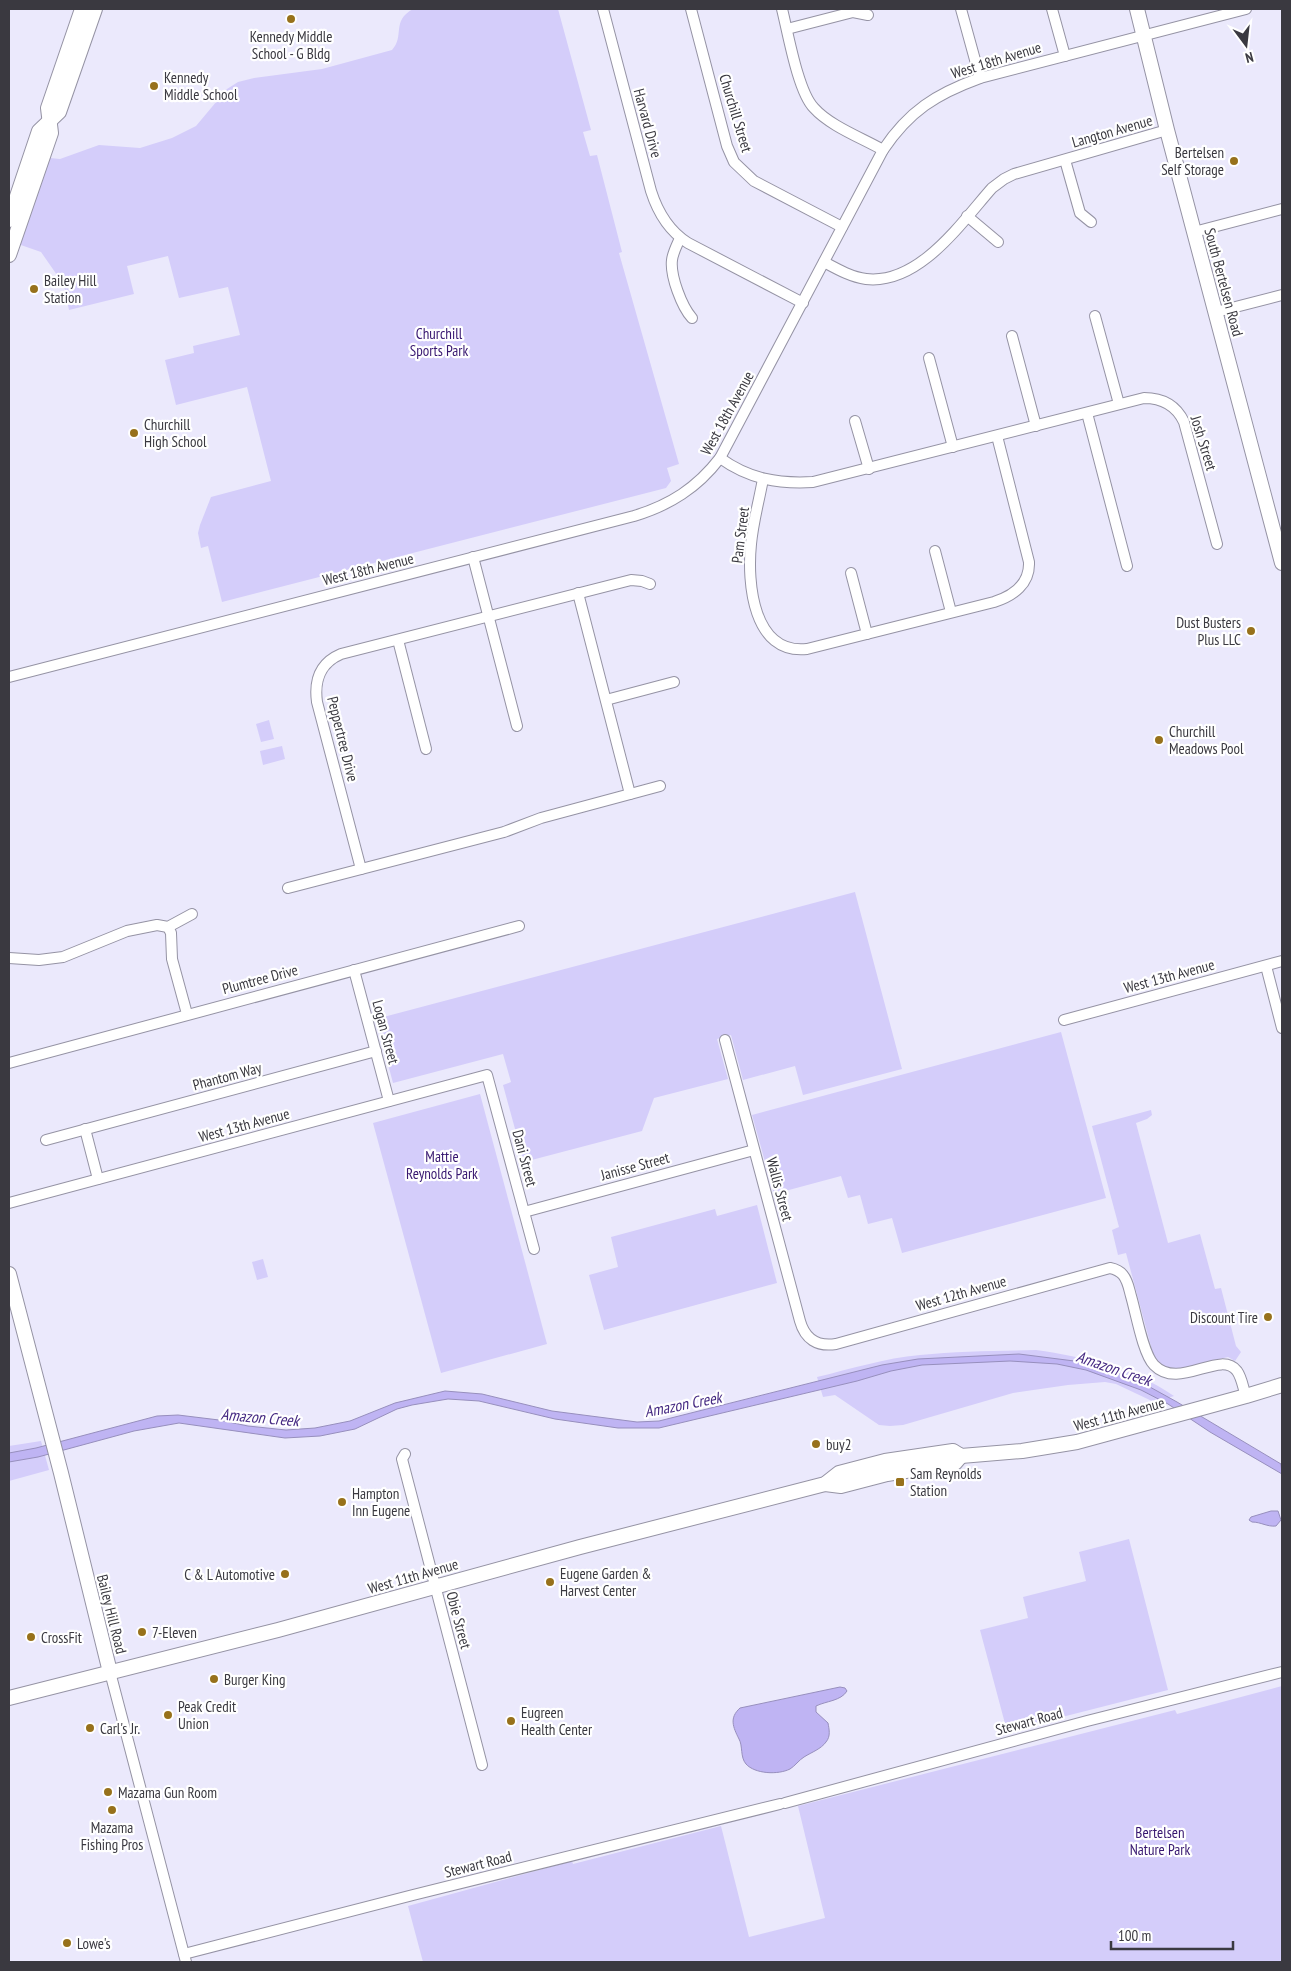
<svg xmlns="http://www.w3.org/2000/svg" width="1291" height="1971" viewBox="0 0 1291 1971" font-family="'PT Sans Narrow',sans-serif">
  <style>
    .green { fill: #d4cdfa }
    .water { fill: #bfb4f3; stroke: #978fbd }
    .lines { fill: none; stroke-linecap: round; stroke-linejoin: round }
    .minor-casing { stroke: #9593a4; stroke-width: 12 }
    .major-casing { stroke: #9593a4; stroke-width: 16 }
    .minor { stroke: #fff; stroke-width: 10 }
    .major { stroke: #fff; stroke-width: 14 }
    .poi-dot { fill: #97711b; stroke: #fff; stroke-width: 2 }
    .labels { text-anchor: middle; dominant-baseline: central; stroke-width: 4.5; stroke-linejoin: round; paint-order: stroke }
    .poi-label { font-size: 15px; fill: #3a3940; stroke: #fff; text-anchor: start }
    .street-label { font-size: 15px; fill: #3a3940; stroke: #fff }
    .park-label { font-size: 15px; fill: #371770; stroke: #fff }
    .water-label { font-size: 16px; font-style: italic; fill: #452982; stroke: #fff }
  </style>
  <rect width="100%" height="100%" fill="#ebe9fc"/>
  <g class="green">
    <path d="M413,9H558L591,130L583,132L590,156L597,155L622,252L619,253L679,464L667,468L671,481L666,488L222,602L208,546L201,548L198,533L200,525L211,497L271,481L247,387L176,405L165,360L194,353L193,346L240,335L228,287L179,298L168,256L127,266L134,294L69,310L64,285L41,252L18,244L50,158L60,159L99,145L140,148L172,138L196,126L227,89L238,82L254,78L322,69L392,50C405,36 391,21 413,9Z"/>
    <path d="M269,720L274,739L261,742L256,724Z"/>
    <path d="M282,746L285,759L263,765L260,751Z"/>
    <path d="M855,892L902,1069L803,1095L795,1066L743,1080L731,1035L717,1039L728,1079L654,1098L642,1131L524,1162L503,1085L511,1082L503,1054L393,1083L376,1019Z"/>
    <path d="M1061,1032L1106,1198L902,1253L892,1218L868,1224L860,1195L848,1198L841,1176L774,1194L752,1115Z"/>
    <path d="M480,1094L547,1344L441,1373L373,1123Z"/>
    <path d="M1151,1110L1152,1115L1147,1119L1136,1123L1168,1243L1200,1234L1215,1289L1221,1288L1236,1346L1241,1352L1235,1361L1228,1357L1176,1370L1160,1365L1153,1354L1126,1253L1118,1255L1112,1230L1119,1227L1092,1126Z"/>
    <path d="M757,1205L777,1283L604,1330L589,1275L618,1267L611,1237L715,1209L717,1216Z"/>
    <path d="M263,1259L268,1277L257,1280L252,1262Z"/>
    <path d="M1036,1350C1084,1357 1134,1368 1174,1396L1154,1402L1116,1384L1105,1382L1068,1385L1013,1393L903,1425L890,1426L879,1425L835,1395L823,1397L817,1377C851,1369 885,1358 920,1355C958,1351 997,1351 1036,1350Z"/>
    <path d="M41,1441L49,1470L9,1481V1446Z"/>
    <path d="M1129,1539L1168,1690L1007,1731L980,1630L1028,1618L1023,1597L1086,1581L1079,1552Z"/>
    <path d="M1282,1686V1962H423L408,1906L572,1861L573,1864L721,1826L749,1937L825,1918L798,1806L1175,1710L1177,1714Z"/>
  </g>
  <g class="water">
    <path d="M1019,1354L1082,1362L1107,1368L1139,1381L1177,1402L1281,1464L1282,1474L1210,1432L1168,1404L1141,1390L1086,1370L1057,1364L1010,1361L922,1365L891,1371L857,1381L659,1428H618L555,1419L479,1401L448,1399L412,1405L397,1409L355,1429L320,1436L285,1438L179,1423L134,1431L38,1457L9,1462V1453L36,1448L157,1416L178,1415L219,1420L248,1426L286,1430L315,1428L350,1421L395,1403L445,1391L482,1394L552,1411L637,1422L659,1421L882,1365L918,1359Z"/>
    <path d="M1271,1511H1278L1281,1520L1276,1526C1267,1527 1261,1522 1252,1522L1249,1520L1251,1517Z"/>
    <path d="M840,1687L845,1688L847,1691C841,1701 826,1701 816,1706V1712L828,1723C829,1729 831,1736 826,1742C821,1749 812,1752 804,1757C799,1760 795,1766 790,1769C778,1775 755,1774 746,1764C740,1757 743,1746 739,1739C733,1727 729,1718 740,1708Z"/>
  </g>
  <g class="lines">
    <defs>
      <g id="minor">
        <path d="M603,9L651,191C658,213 669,231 688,243L803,303"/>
        <path d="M691,9L727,146L734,162L754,181L842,227"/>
        <path d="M782,9C788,33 798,92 814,108C830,126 862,138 883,150"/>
        <path d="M961,9L980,78"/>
        <path d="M1052,9L1065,56"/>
        <path d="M787,29L853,12L868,15"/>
        <path d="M1065,160L1080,213L1091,222"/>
        <path d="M967,216L998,242"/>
        <path d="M1194,232L1282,209"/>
        <path d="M680,238C677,245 673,252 672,260C670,276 682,307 692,318"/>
        <path d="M824,262C837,269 851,277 866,279C919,285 961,223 992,188L1004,179L1014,174L1167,130"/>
        <path d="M1216,312L1282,295"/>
        <path d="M1095,316L1119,404"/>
        <path d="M1012,336L1036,426"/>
        <path d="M929,358L953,447"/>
        <path d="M1087,413L1127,566"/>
        <path d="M855,421L869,469"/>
        <path d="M720,458C749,479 778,484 813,482L1144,398C1162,398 1176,405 1184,422L1217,544"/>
        <path d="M763,479C759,501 753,522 751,544C747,583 753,655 807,649L994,602C1013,596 1030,584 1029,562L997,436"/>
        <path d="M935,551L951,612"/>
        <path d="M473,557L517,726"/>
        <path d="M851,573L867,634"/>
        <path d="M578,593L630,794"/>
        <path d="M398,640L426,749"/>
        <path d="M9,677L634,516C670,505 697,488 720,458L883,150C909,111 936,94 980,78L1246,9"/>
        <path d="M606,700L674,682"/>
        <path d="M361,869L317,702C314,680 320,663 341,654L631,580L642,581L650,584"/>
        <path d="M288,888L504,832L541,818L660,786"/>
        <path d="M168,927L171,933L172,959L187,1014"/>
        <path d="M9,958L39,960L63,957L127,931L157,925L168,927L192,914"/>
        <path d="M1266,966L1282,1028"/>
        <path d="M354,970L389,1101"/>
        <path d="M1064,1020L1282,961"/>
        <path d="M725,1040L800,1321C805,1339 817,1347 836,1344L1110,1268C1115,1269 1119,1270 1123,1275C1128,1281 1129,1289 1131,1296C1136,1313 1143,1354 1154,1365C1179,1391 1220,1349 1237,1371C1242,1378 1243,1388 1246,1396"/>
        <path d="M9,1063L519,926"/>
        <path d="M85,1129L98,1179"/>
        <path d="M46,1140L376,1051"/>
        <path d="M9,1203L487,1075L534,1249"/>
        <path d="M524,1212L754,1150"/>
        <path d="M405,1454L402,1459L482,1765"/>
        <path d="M110,1672L186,1962"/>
        <path d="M785,1803L1087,1721L1282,1672"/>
        <path d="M184,1954L413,1895L780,1804"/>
      </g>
      <g id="major">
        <path d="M1137,9L1167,130L1282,563"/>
        <path d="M9,220L39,131L59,112L95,9"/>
        <path d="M9,255L51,133L48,108L82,9"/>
        <path d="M9,1274L61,1473L110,1672"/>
        <path d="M825,1484L841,1486L887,1474L955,1463L961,1456"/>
        <path d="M9,1698L278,1630L580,1547L825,1484L839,1473L885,1461L953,1451L961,1456L1022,1451L1077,1442L1246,1396L1282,1385"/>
      </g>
    </defs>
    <use href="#minor" class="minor-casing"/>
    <use href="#major" class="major-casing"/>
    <use href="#minor" class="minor"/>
    <use href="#major" class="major"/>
  </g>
  <g class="poi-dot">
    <circle cx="291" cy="19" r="5"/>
    <circle cx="154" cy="86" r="5"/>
    <circle cx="1234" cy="161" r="5"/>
    <circle cx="34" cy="289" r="5"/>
    <circle cx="134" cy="433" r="5"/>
    <circle cx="1251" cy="631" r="5"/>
    <circle cx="1159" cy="740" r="5"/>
    <circle cx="1268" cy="1317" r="5"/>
    <circle cx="816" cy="1444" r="5"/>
    <rect x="895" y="1477" width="10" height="10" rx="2.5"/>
    <circle cx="342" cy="1502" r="5"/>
    <circle cx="285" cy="1574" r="5"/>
    <circle cx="550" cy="1582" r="5"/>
    <circle cx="142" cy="1632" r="5"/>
    <circle cx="31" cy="1637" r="5"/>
    <circle cx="214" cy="1679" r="5"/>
    <circle cx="168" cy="1715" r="5"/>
    <circle cx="511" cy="1721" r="5"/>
    <circle cx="90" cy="1728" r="5"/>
    <circle cx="108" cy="1792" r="5"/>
    <circle cx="112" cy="1810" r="5"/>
    <circle cx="67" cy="1943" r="5"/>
  </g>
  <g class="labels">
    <g class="poi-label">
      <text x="291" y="36" text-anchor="middle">Kennedy Middle<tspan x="291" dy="17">School - G Bldg</tspan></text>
      <text x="164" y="77">Kennedy<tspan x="164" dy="17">Middle School</tspan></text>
      <text x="1224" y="152" text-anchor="end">Bertelsen<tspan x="1224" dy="17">Self Storage</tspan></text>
      <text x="44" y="280">Bailey Hill<tspan x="44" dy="17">Station</tspan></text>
      <text x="144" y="424">Churchill<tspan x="144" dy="17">High School</tspan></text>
      <text x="1241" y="622" text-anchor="end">Dust Busters<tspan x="1241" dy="17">Plus LLC</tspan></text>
      <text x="1169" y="731">Churchill<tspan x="1169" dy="17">Meadows Pool</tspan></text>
      <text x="1258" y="1317" text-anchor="end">Discount Tire</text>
      <text x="826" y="1444">buy2</text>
      <text x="910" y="1473">Sam Reynolds<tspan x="910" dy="17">Station</tspan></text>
      <text x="352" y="1493">Hampton<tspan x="352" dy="17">Inn Eugene</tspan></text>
      <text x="560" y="1573">Eugene Garden &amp;<tspan x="560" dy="17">Harvest Center</tspan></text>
      <text x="275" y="1574" text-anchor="end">C &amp; L Automotive</text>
      <text x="152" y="1632">7-Eleven</text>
      <text x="41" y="1637">CrossFit</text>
      <text x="224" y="1679">Burger King</text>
      <text x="178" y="1706">Peak Credit<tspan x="178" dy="17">Union</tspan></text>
      <text x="521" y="1712">Eugreen<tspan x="521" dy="17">Health Center</tspan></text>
      <text x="100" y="1728">Carl's Jr.</text>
      <text x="118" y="1792">Mazama Gun Room</text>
      <text x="112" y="1827" text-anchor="middle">Mazama<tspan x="112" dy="17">Fishing Pros</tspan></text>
      <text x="77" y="1943">Lowe's</text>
    </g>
    <g class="street-label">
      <text transform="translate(996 60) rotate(-17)">West 18th Avenue</text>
      <text transform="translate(736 113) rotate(73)">Churchill Street</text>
      <text transform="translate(648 123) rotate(75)">Harvard Drive</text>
      <text transform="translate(1112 131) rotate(-16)">Langton Avenue</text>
      <text transform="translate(1224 282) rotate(75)">South Bertelsen Road</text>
      <text transform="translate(727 413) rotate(-61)">West 18th Avenue</text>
      <text transform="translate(1204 443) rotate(73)">Josh Street</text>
      <text transform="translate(740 535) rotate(-83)">Pam Street</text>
      <text transform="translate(368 569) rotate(-14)">West 18th Avenue</text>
      <text transform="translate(343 739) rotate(76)">Peppertree Drive</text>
      <text transform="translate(1169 976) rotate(-15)">West 13th Avenue</text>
      <text transform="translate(260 979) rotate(-15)">Plumtree Drive</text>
      <text transform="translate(386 1032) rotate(75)">Logan Street</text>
      <text transform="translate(227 1076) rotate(-15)">Phantom Way</text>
      <text transform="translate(244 1125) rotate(-15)">West 13th Avenue</text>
      <text transform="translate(525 1158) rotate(75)">Dani Street</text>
      <text transform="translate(635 1166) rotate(-15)">Janisse Street</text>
      <text transform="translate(780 1189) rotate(75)">Wallis Street</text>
      <text transform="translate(961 1293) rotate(-16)">West 12th Avenue</text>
      <text transform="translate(1119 1414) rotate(-15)">West 11th Avenue</text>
      <text transform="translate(413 1576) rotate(-16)">West 11th Avenue</text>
      <text transform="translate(112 1614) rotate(76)">Bailey Hill Road</text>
      <text transform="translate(459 1620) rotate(75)">Obie Street</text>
      <text transform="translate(1029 1721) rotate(-15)">Stewart Road</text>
      <text transform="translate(478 1864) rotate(-14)">Stewart Road</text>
    </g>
    <g class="park-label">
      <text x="439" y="333">Churchill<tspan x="439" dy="17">Sports Park</tspan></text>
      <text x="442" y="1156">Mattie<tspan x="442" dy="17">Reynolds Park</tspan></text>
      <text x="1160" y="1832">Bertelsen<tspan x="1160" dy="17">Nature Park</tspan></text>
    </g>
    <g class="water-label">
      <text transform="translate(1114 1368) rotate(19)">Amazon Creek</text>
      <text transform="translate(683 1404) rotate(-11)">Amazon Creek</text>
      <text transform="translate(260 1417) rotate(5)">Amazon Creek</text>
    </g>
  </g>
  <rect width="1291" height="1971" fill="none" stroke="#3a3940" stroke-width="20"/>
  <g transform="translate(1246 45) rotate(165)" stroke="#ffffff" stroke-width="4" paint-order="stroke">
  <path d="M0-4L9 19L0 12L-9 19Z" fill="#3a3940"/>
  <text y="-8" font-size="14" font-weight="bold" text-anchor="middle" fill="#3a3940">N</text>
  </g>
  <path d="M1111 1941v8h122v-8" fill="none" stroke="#3a3940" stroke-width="2.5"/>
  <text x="1118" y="1941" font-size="15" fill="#3a3940" stroke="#ffffff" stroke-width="4" paint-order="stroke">100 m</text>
</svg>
